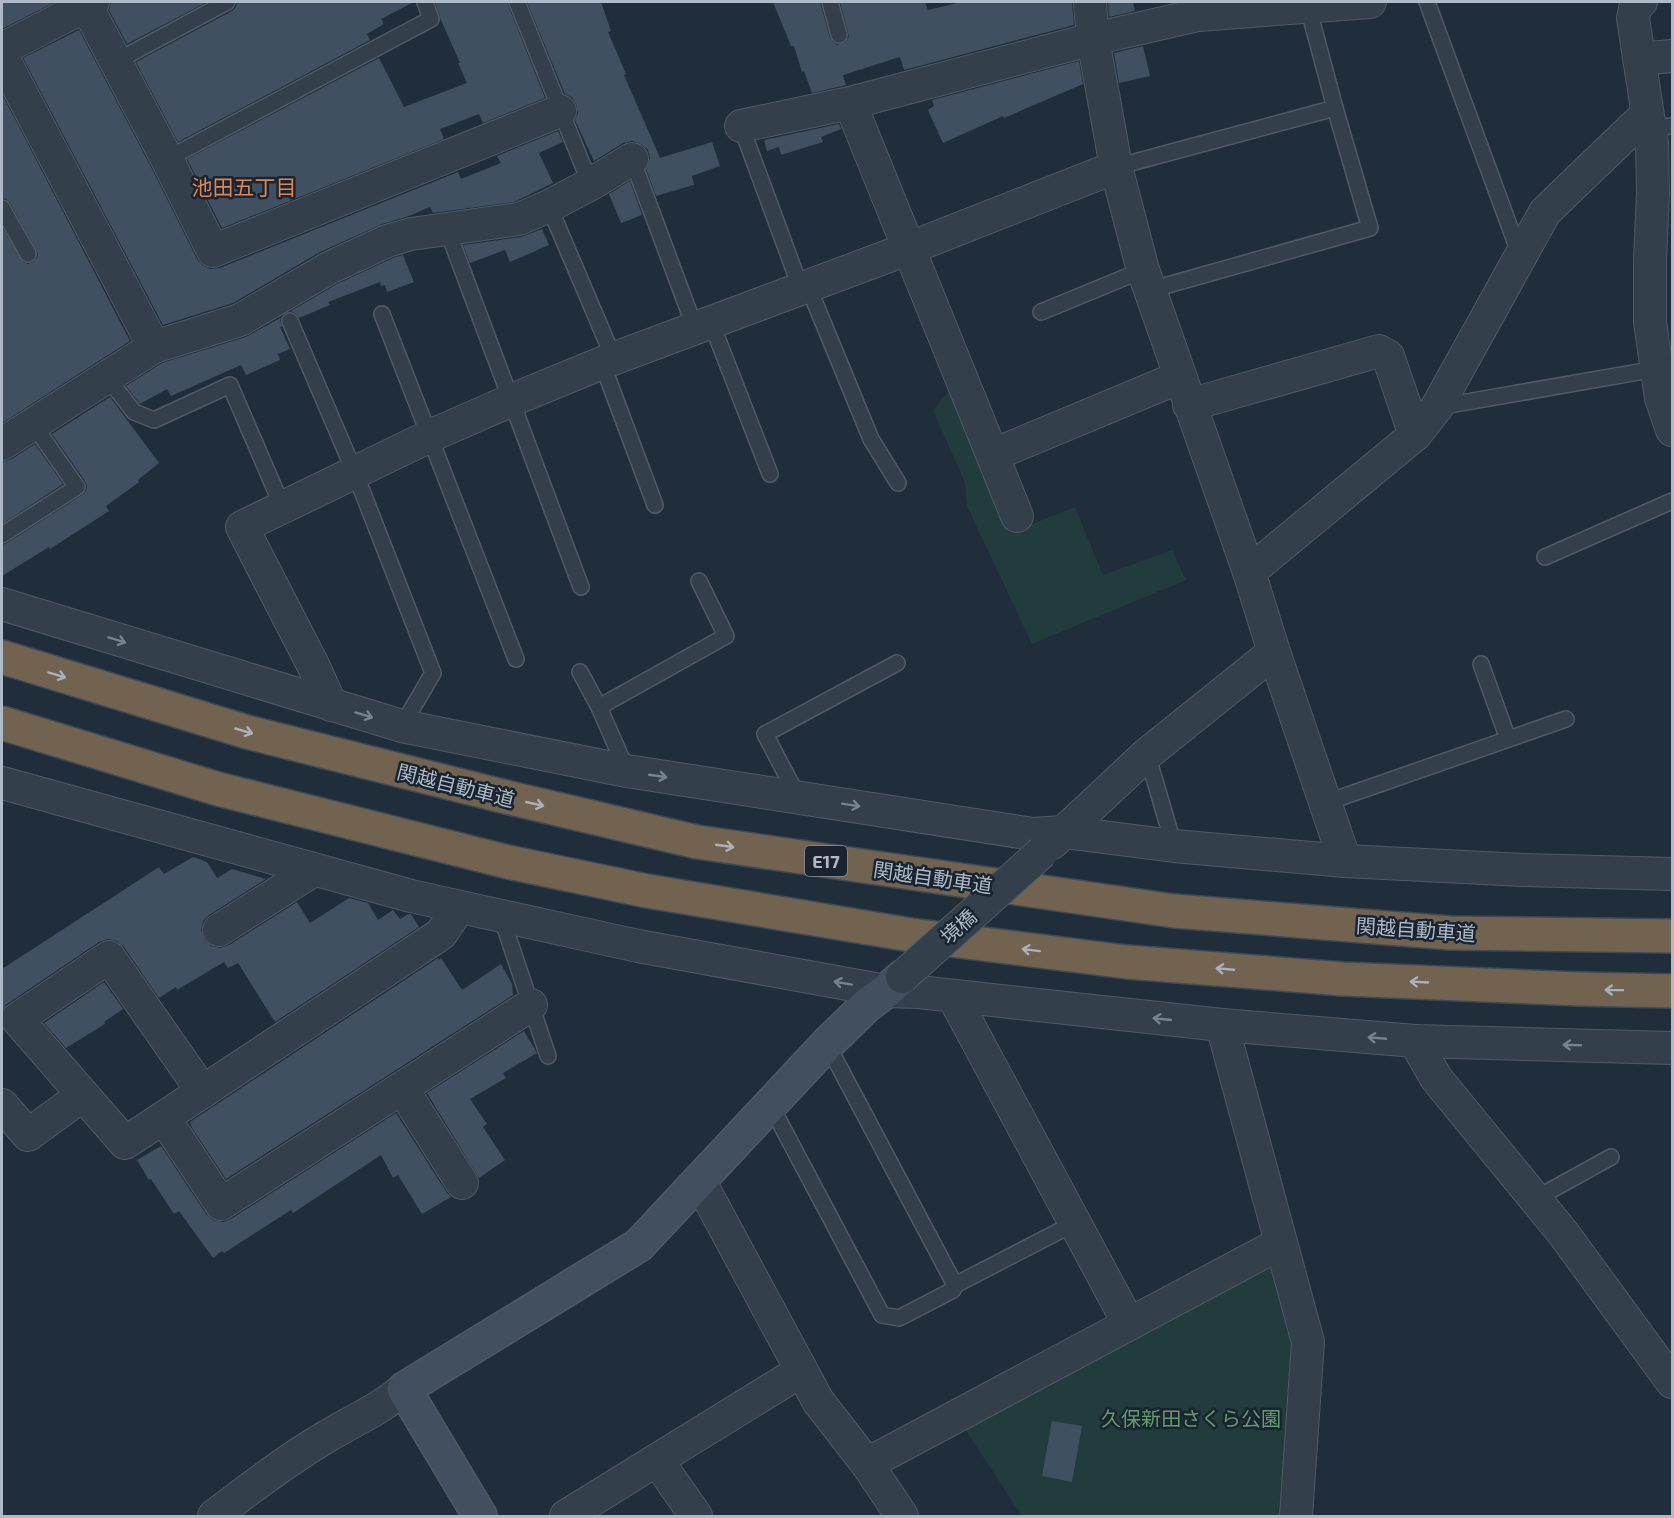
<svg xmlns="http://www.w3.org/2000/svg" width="1674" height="1518" viewBox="0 0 1674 1518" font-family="'Exo 2','Noto Sans JP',sans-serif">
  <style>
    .green { fill: #223b3d }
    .building { fill: #405060 }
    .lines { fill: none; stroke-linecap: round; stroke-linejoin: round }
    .lane-casing { stroke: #4f5a66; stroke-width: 18 }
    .street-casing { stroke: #4f5a66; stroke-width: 34 }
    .secondary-casing { stroke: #4f5a66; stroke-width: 36 }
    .highway-casing { stroke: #3f4a56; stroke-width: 36 }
    .lane { stroke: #343f4c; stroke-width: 15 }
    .street { stroke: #343f4c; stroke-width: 32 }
    .secondary { stroke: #414f5f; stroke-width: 33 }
    .highway { stroke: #726350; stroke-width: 33 }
    .street-bridge-casing { stroke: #4f5a66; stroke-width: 34; stroke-linecap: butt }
    .street-bridge { stroke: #343f4c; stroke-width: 32 }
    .oneway { stroke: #788390 }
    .oneway2 { stroke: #a9b1bc }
    .labels { text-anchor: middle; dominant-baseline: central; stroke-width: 5; stroke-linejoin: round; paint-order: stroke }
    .shield { fill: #192430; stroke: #828d9a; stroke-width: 1.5 }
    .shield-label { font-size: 18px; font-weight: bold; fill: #afbac8 }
    .street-label { font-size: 20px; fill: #afbac8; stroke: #192430 }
    .park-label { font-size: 20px; fill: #649b6d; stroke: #192430 }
    .neighbourhood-label { font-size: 21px; fill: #dc8755; stroke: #192430 }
  </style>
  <rect width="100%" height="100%" fill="#202e3c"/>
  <g class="green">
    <path d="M949,391L1015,531L1075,507L1103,575L1172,550L1186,580L1032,644L967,506L965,483L933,410Z"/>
    <path d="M1264,1267L1276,1270L1294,1344L1284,1516H1022L965,1429Z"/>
  </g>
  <g class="building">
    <path d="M2,2H55L2,29Z"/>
    <path d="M111,2H207L127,44L109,10Z"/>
    <path d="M237,2H414L381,19L384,24L367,34L370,40L178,142L136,62L232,11L236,7Z"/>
    <path d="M435,2H507L545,98L483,123L479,114L440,129L444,139L222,228L187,159L379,58L404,107L467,83L458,63H460L441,20Z"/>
    <path d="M527,2H601L611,31L608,32L626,74L624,75L660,158L712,142L720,166L692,176L694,185L656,196L646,169L650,158L648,150L641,144L632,141L623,143L594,161L575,120L578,113L576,104L572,97L565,94Z"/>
    <path d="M773,2H820L830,38L833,42L837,45L845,42L849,37L840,2H925L928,10L962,2H1072L1074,25L904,70L900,57L843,75L846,85L812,93L804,71L802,72L794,46H791Z"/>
    <path d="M1108,2H1133L1135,11L1109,17Z"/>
    <path d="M79,30L151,167L197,259L202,265L210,269L220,268L458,172L461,179L501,163L497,156L558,131L563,142L539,153L553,183L514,202L433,213L430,207L409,216L382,224L320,252L233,303L163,325L23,58Z"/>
    <path d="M1143,46L1150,76L1119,83L1114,53Z"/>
    <path d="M1079,61L1083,84L1004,118L1003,116L943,143L928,110L934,106L932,100Z"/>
    <path d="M2,94L130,341L2,423V227L23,262L28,264L33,262L37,258L38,254L10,203L6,199L2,198Z"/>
    <path d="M839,124L841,129L821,137L823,142L781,155L779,147L767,151L764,140Z"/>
    <path d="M630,181L642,215L621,223L609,194Z"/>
    <path d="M542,229L549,245L510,262L505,250L470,263L463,245L521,237Z"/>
    <path d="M403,255L414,282L387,292L385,285L381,286L380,282L328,302L330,305L299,318L296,314L291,311L337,284L393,258Z"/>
    <path d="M282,317L280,320L282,326L280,327L290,349L278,354L280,360L246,375L241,365L171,396L167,389L140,404L126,386L162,363L246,337Z"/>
    <path d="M110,397L159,463L138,480L139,482L106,506L109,511L50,549L49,547L2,576V545L7,543L82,495L86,491L87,486L85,481L52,434Z"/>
    <path d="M35,444L63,484L2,524V462L12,459Z"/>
    <path d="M193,857L207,862L217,878L232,869L266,879L209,915L203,921L201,930L204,939L211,946L220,948L229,945L297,902L310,923L349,898L368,903L378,920L393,910L400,919L408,914H411L419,927L275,1022L238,963L228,968L224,962L177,990L176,987L159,998L124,947L117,941L108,939L99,942L7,1004L2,1010V969L159,867L164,874Z"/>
    <path d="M438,958L439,960L441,958L462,990L501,964L512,984L513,995L226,1179L192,1128L190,1122Z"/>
    <path d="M104,982L123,1009L104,1022L105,1024L66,1048L44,1023Z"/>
    <path d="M524,1031L537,1053L503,1073L506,1078L470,1099L487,1124L483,1127L505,1160L479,1178L427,1093Z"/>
    <path d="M396,1113L447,1193L451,1197L422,1214L398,1175L393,1178L381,1155L293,1213L291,1210L224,1253L222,1251L213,1258L179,1211L174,1214L151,1179L149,1180L137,1160L161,1146L206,1214L213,1220L223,1222L231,1219Z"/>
    <path d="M1052,1421L1082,1426L1072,1482L1042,1476Z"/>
  </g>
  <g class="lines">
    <defs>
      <g id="lane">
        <path d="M517,2L585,171"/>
        <path d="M830,2L839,35"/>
        <path d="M1427,2L1520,255"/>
        <path d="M115,62L227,2"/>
        <path d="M741,126L801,289"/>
        <path d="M1650,128L1672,126"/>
        <path d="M167,159L431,19L425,2"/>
        <path d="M632,159L695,328"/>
        <path d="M1116,167L1335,108"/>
        <path d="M549,206L614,359"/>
        <path d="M2,208L28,254"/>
        <path d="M447,229L581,587"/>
        <path d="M808,286L871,439L898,483"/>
        <path d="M1150,290L1370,228L1335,108L1308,7"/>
        <path d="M1041,312L1143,270"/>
        <path d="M382,314L516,659"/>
        <path d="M290,321L355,473L433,673L402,726"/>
        <path d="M711,322L770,474"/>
        <path d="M602,363L655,505"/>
        <path d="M107,377L134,412L154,420L230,385L283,508"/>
        <path d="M1438,407L1656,369"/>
        <path d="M2,535L77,487L33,424"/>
        <path d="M1545,557L1672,501"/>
        <path d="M1481,664L1508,739"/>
        <path d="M580,672L599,707L627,771"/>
        <path d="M599,707L726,636L699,581"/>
        <path d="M1147,754L1174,846"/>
        <path d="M798,797L765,734L897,663"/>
        <path d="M1325,803L1566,719"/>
        <path d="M501,916L548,1056"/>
        <path d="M827,1044L955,1285"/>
        <path d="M770,1104L882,1315L899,1318L953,1290L955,1285L1075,1223"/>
        <path d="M1535,1199L1611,1157"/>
      </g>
      <g id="street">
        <path d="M1641,2L1636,5L1633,18L1652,142L1653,193L1650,260V322L1661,398L1672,430"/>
        <path d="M86,5L167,159L213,251L560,111"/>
        <path d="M2,49L93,2"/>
        <path d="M2,56L154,347"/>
        <path d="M1639,59L1672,56"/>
        <path d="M850,103L1017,516"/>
        <path d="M741,126L850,103L1093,39L1198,15L1370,2"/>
        <path d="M1189,405L1379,351L1388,356L1415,435"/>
        <path d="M2,444L154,347L240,320L329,268L387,241L411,234L519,219L549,206L591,184L632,159"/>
        <path d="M993,455L1180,377"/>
        <path d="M1249,572L1415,435L1437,407L1545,212L1647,114"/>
        <path d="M2,604L402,726L627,771L1033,834L1064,832L1174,846L1345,861L1523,870L1672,874"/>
        <path d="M1274,652L1345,861"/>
        <path d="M331,705L314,667L242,527L430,436L512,400L602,363L910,248L1116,167"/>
        <path d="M2,783L411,896L638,946L886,991L919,992L1222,1025L1415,1041L1672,1048"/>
        <path d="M1052,843L1147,754L1274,652L1249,572L1143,270L1116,167L1093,39L1090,2"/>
        <path d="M219,930L314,870"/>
        <path d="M953,996L1129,1324"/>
        <path d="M1222,1025L1308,1342L1296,1516"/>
        <path d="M1415,1041L1436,1078L1563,1233L1672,1382"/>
        <path d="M402,1088L462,1183"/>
        <path d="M203,1092L109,957L17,1019L125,1143L441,934L459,907"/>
        <path d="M2,1105L28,1135L83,1095"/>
        <path d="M164,1118L221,1204L531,1005"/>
        <path d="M699,1180L818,1401L867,1464L902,1516"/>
        <path d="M657,1460L696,1516"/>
        <path d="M867,1464L1281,1243"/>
        <path d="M214,1516C250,1488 287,1460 326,1437C354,1420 379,1410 404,1389"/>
        <path d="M566,1516L801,1371"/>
      </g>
      <path id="secondary" d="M480,1516L404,1389L639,1245L827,1044L866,1006L886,991L902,977"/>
      <g id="highway">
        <path d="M2,657L247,732L502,796L697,842L1174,911L1450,933L1672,936"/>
        <path d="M2,723L218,789L508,862L647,891L911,935L1127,962L1343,979L1579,989L1672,991"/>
      </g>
    </defs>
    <use href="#lane" class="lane-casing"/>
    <use href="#street" class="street-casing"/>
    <use href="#secondary" class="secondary-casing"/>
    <use href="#highway" class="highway-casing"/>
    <use href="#lane" class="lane"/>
    <use href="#street" class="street"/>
    <use href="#secondary" class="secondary"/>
    <use href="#highway" class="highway"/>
    <defs>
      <path id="street-bridge" d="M902,977L1042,852"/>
    </defs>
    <use href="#street-bridge" class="street-bridge-casing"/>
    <use href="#street-bridge" class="street-bridge"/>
  </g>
  <defs><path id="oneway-shaft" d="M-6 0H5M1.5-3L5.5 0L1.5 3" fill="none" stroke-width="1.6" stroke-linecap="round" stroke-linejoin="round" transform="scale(1.5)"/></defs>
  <g class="oneway">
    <use href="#oneway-shaft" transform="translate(117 640) rotate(17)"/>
    <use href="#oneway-shaft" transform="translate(364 715) rotate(17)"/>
    <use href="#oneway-shaft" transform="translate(658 776) rotate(8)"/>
    <use href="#oneway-shaft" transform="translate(851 805) rotate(9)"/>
    <use href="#oneway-shaft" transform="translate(843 983) rotate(-170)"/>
    <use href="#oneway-shaft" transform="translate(1162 1019) rotate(-174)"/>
    <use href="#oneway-shaft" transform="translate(1377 1038) rotate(-175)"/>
    <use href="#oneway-shaft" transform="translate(1572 1045) rotate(-178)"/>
  </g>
  <g class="oneway2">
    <use href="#oneway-shaft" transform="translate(57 675) rotate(17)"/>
    <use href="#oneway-shaft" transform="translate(244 731) rotate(16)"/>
    <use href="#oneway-shaft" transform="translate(535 804) rotate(13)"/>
    <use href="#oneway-shaft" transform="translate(725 846) rotate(8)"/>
    <use href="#oneway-shaft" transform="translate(1031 950) rotate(-173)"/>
    <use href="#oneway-shaft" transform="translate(1225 969) rotate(-175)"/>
    <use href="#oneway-shaft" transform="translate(1419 982) rotate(-177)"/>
    <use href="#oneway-shaft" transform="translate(1614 990) rotate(-179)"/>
  </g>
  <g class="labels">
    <rect class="shield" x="805" y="846" width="42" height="30" rx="4.5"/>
    <g class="shield-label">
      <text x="826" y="861">E17</text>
    </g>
    <g class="street-label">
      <text transform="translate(456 785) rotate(14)">関越自動車道</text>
      <text transform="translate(933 877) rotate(8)">関越自動車道</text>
      <text transform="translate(958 926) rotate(-42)">境橋</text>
      <text transform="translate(1416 929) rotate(4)">関越自動車道</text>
    </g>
    <g class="park-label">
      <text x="1191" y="1418">久保新田さくら公園</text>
    </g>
    <g class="neighbourhood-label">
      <text x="244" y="186">池田五丁目</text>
    </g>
  </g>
  <rect width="1674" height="1518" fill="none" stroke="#afbac8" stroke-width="6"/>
</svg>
